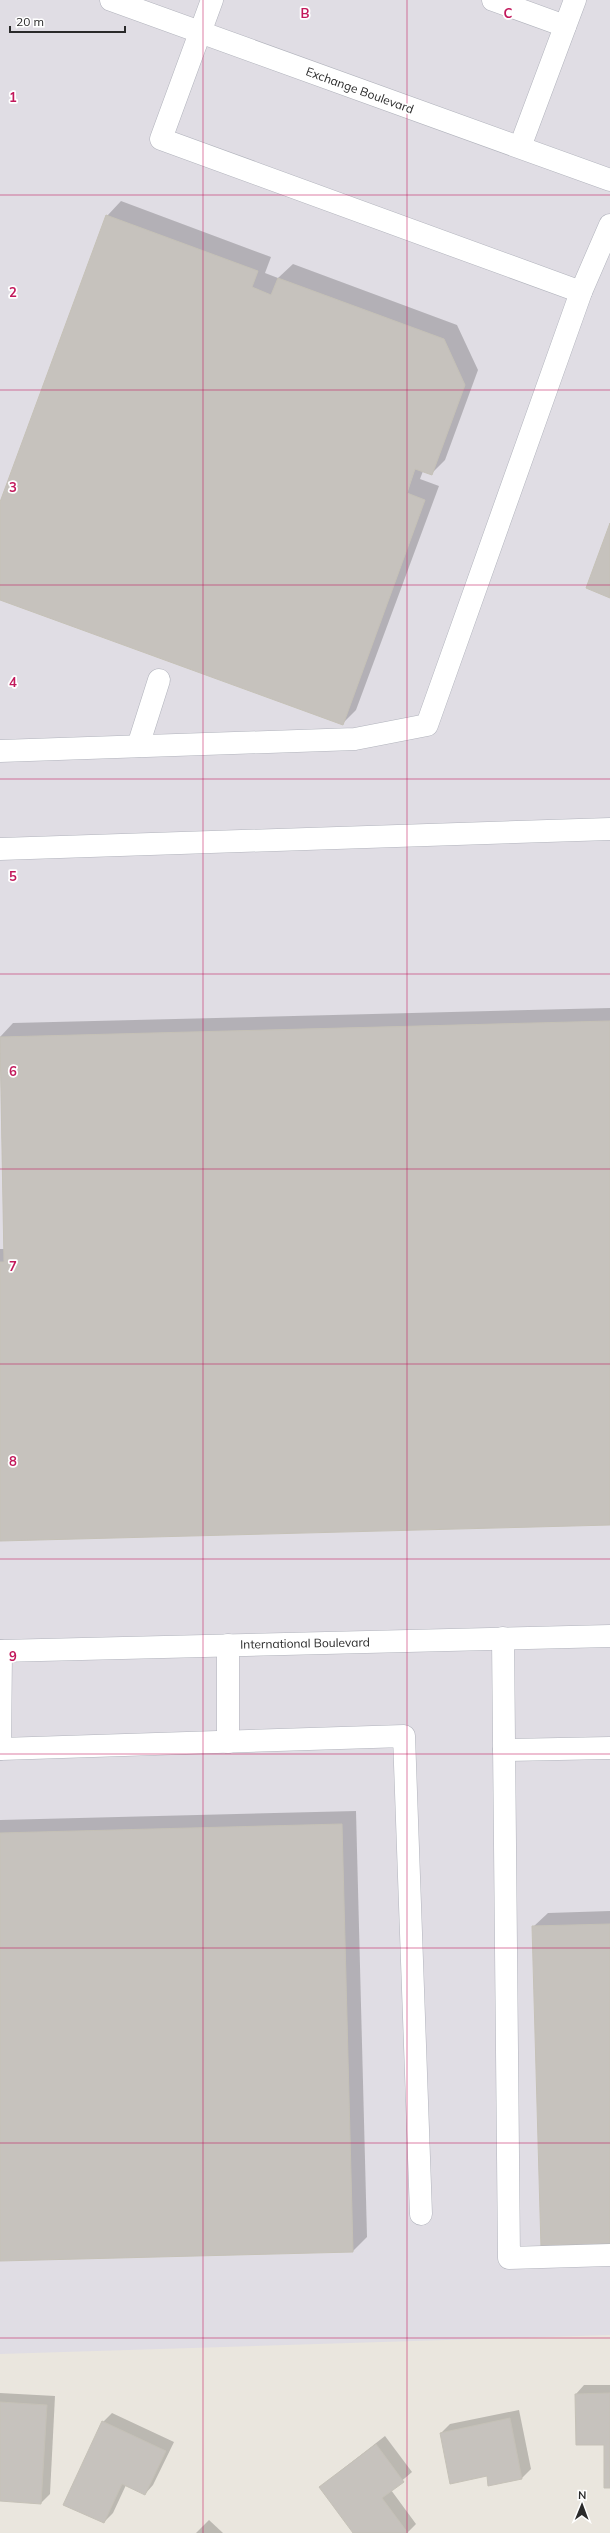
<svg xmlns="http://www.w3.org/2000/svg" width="610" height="2533" viewBox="0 0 610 2533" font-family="Mulish,sans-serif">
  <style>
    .industrial { fill: #e0dde4 }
    .shadow { fill: #0003 }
    .building { fill: #c6c2bd; stroke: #c5c1b7 }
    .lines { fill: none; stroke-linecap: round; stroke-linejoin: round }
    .service-casing { stroke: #b1b3bc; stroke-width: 23 }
    .minor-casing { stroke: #b1b3bc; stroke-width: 23 }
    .service { stroke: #fff; stroke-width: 22 }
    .minor { stroke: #fff; stroke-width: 22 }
    .grid { fill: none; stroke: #c2185b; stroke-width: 1; stroke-opacity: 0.55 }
    .labels { text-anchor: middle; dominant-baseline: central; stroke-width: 3.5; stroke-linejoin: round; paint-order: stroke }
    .street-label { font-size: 12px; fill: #2a2a2a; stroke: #fff }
    .grid-label { font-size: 13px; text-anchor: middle; font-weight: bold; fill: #c2185b; stroke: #fff; stroke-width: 3.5; stroke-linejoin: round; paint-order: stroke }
  </style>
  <rect width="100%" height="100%" fill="#eae6de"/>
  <path class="industrial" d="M0,0H610V2335L0,2354Z"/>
  <g class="shadow">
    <path d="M121,201L271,257L265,273L278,278L293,264L457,325L478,370L445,460L431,474L423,471L420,479L439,486L356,710L342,724L0,599V505L107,216Z"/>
    <path d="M610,1008V1524L0,1540V1249H4L0,1037L13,1023Z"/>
    <path d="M356,1811L367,2237L353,2251L0,2260V1820Z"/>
    <path d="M610,1911V2245L533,1927L548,1913Z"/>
    <path d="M584,2385H610V2487L605,2444L576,2394Z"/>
    <path d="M0,2393L55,2396L50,2494L41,2503L0,2500Z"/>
    <path d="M519,2410L531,2469L522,2478L487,2475L441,2433L450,2424Z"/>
    <path d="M112,2413L174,2442L153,2485L145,2494L126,2485L113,2513L104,2522L103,2422Z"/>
    <path d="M385,2436L412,2472L391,2490L416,2524L407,2533H354L320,2487Z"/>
    <path d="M209,2520L223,2533H196Z"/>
  </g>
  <g class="building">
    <path d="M106,215L258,271L252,287L271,295L278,278L444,339L465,385L432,475L415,469L407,493L425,500L343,725L0,600V502Z"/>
    <path d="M610,523V598L586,588Z"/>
    <path d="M610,1021V1525L0,1541V1262H4L0,1037Z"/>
    <path d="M342,1824L353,2252L0,2261V1833Z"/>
    <path d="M610,1924V2246L541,2248L532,1926Z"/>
    <path d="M610,2393V2488H604V2445H576L575,2394Z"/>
    <path d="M0,2402L47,2405L41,2504L0,2501Z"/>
    <path d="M510,2418L522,2479L488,2486L487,2476L450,2484L440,2433Z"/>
    <path d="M102,2421L166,2451L145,2495L122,2484L104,2523L63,2505Z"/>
    <path d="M376,2444L404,2482L382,2498L408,2533H353L319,2487Z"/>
  </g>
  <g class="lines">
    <defs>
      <g id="service">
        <path d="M212,0L161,139L581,292L610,225"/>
        <path d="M493,0L565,26"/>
        <path d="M520,147L575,0"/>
        <path d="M138,746L159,680"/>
        <path d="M0,751L355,739L427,725L581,292"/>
        <path d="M0,849L610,829"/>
        <path d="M503,1638L509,2258L610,2255"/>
        <path d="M228,1645V1742"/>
        <path d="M0,1749L1,1651"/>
        <path d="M1,1749L404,1736L421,2214"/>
        <path d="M504,1750L610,1748"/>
      </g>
      <g id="minor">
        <path d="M111,0L610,180"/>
        <path d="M0,1651L610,1636"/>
      </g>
    </defs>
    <use href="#service" class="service-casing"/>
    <use href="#minor" class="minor-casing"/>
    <use href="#service" class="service"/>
    <use href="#minor" class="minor"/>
  </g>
  <path class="grid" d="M203,0V2533M407,0V2533M0,195H610M0,390H610M0,585H610M0,779H610M0,974H610M0,1169H610M0,1364H610M0,1559H610M0,1754H610M0,1948H610M0,2143H610M0,2338H610"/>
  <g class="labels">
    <g class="street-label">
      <text transform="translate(360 90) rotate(20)">Exchange Boulevard</text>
      <text transform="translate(305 1643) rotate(-1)">International Boulevard</text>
    </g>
  </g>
  <g class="grid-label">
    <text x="305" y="18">B</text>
    <text x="508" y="18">C</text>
    <text x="13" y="102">1</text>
    <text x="13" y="297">2</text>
    <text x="13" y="492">3</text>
    <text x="13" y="687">4</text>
    <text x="13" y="881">5</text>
    <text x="13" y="1076">6</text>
    <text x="13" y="1271">7</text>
    <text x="13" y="1466">8</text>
    <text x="13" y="1661">9</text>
  </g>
  <g transform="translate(582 2505) rotate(1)" stroke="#ffffff" stroke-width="3" paint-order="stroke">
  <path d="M0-3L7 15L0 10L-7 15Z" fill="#2a2a2a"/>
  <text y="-6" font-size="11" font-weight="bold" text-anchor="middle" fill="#2a2a2a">N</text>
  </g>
  <path d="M10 26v6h115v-6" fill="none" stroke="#2a2a2a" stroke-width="2"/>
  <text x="16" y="26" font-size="12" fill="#2a2a2a" stroke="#ffffff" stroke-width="3" paint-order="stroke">20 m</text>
</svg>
